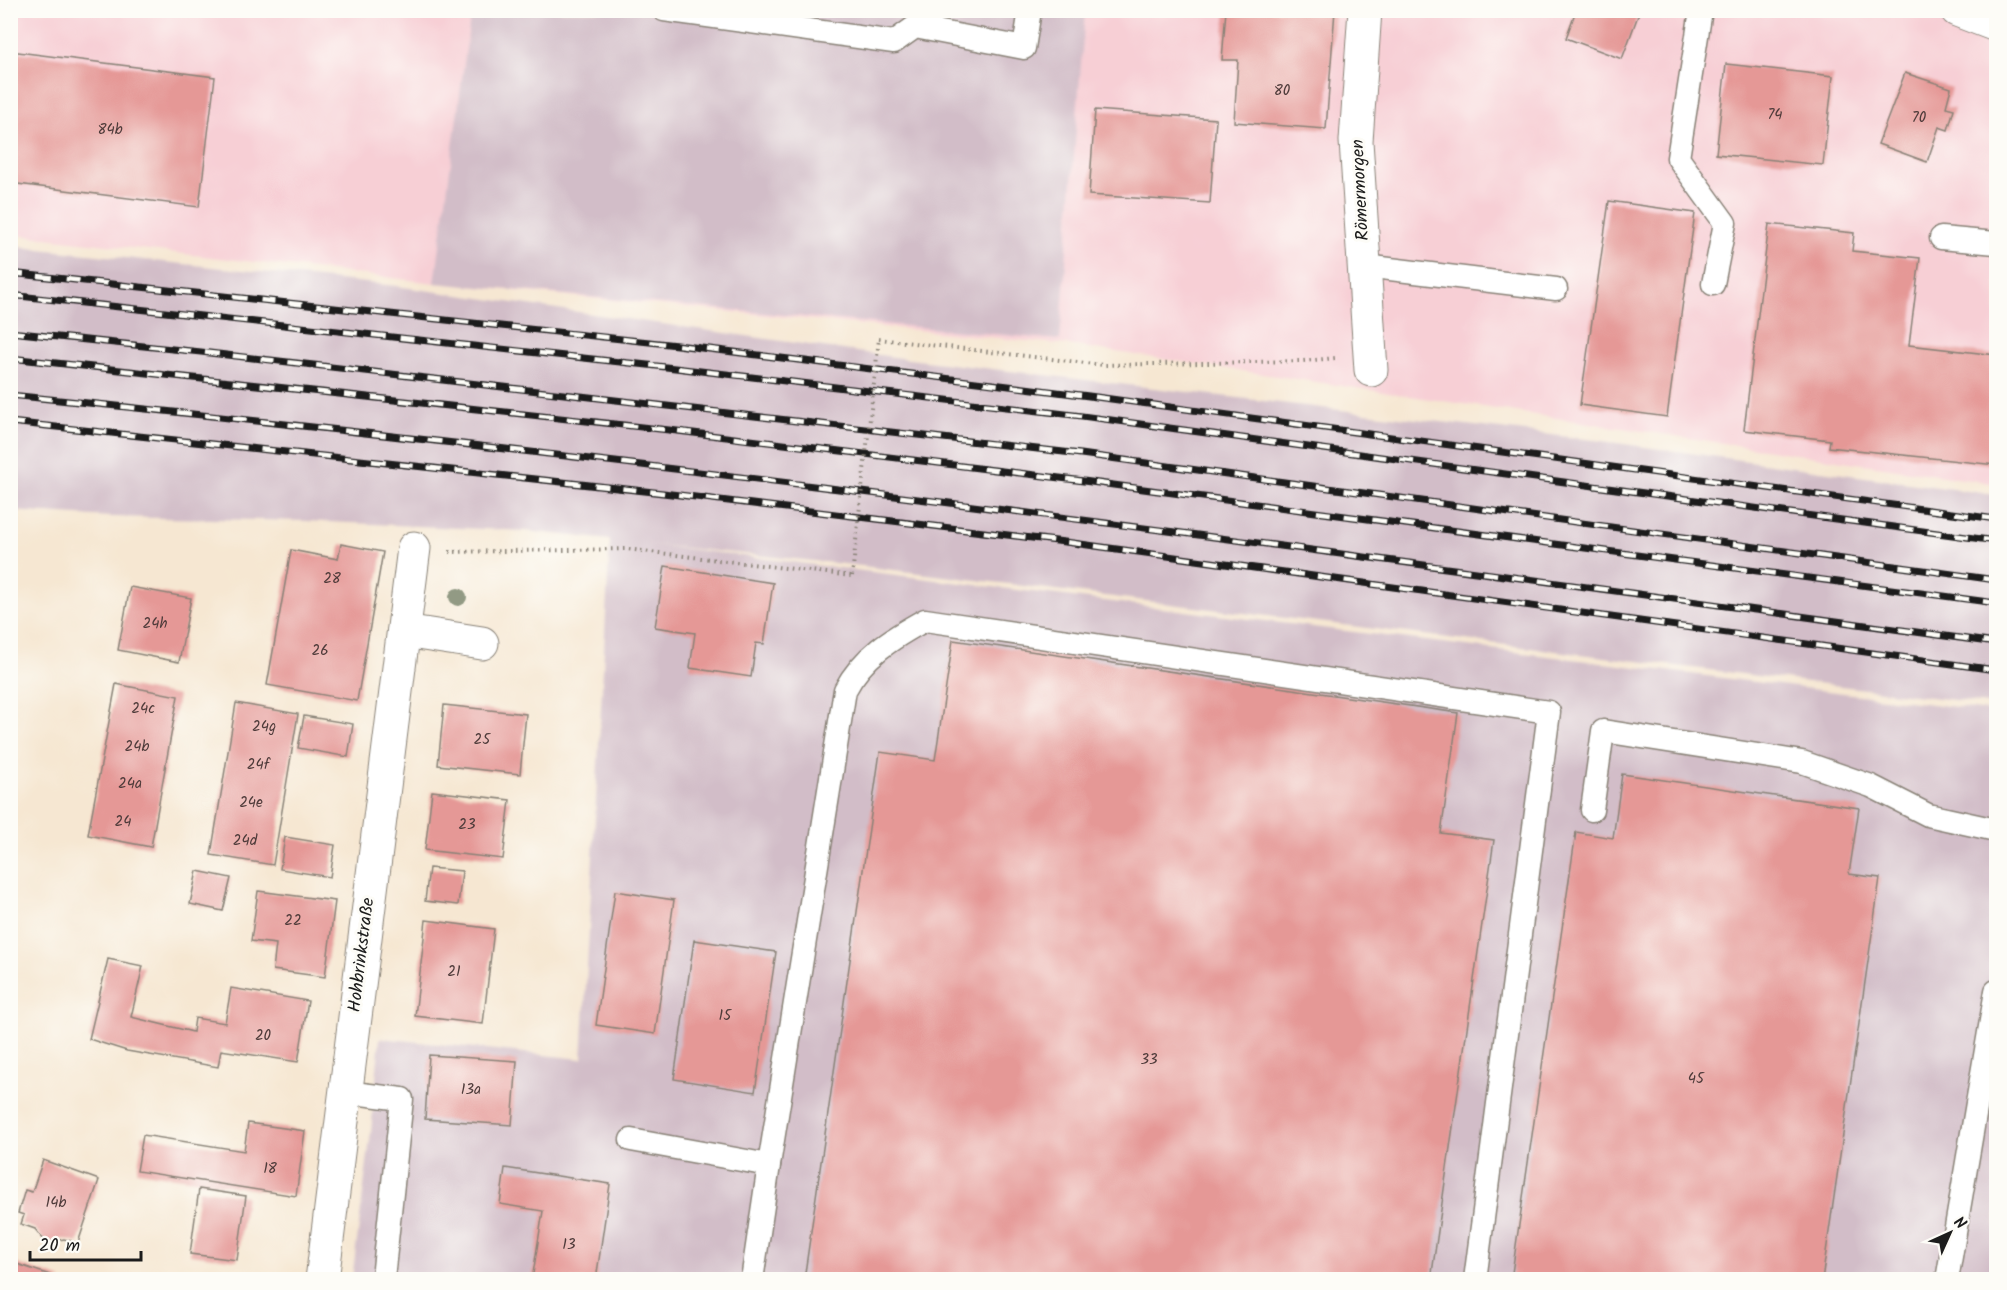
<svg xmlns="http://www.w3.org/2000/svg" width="2007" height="1290" viewBox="0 0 2007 1290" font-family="Kalam,sans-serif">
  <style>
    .built { fill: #f7cfd5 }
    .industrial { fill: #d2bdc8 }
    .building { fill: #e59896 }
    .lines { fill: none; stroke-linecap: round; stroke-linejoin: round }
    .lane-casing { stroke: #898277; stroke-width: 25 }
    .street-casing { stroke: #898277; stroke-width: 35 }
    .path { stroke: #898277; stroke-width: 4; stroke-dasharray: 1.5 4.5; stroke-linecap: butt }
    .lane { stroke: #fff; stroke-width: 22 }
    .street { stroke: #fff; stroke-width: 33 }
    .rail-casing { stroke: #1c1c1c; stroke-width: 7 }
    .rail { stroke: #fdfcf7; stroke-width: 4.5; stroke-dasharray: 14; stroke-linecap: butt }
    .path-bridge { stroke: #898277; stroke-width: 4; stroke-dasharray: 1.5 4.5; stroke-linecap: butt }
    .tree { fill: #929a84 }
    .labels { text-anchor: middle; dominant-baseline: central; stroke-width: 6; stroke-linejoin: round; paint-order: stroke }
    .number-label { font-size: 15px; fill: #4e3b3a }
    .street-label { font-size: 18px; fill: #1c1c1c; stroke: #fdfcf7 }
  </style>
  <rect width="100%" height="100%" fill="#fdfcf7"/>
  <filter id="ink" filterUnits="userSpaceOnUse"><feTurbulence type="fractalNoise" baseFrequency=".0167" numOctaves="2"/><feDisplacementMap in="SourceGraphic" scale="12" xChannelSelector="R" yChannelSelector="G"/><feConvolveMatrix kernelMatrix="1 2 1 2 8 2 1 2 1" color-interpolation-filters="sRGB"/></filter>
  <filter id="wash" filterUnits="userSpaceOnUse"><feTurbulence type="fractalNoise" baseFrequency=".008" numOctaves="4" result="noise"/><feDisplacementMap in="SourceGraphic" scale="24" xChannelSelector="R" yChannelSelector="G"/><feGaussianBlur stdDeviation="1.35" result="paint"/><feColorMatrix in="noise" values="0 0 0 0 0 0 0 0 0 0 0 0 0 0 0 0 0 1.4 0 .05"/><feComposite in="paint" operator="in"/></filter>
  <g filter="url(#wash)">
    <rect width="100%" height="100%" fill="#f6e7d2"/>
    <path class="built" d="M11,11H1957L1996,25V484L1069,345L435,283L11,234Z"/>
    <g class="industrial">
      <path d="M471,11H1085L1060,340L435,283Z"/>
      <path d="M10,246L396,286L900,358L1594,440L1996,495V705L853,565L647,544L1996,712V1279H352L371,1132L380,1038L582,1059L610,540L526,531L306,521L110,517L11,511Z"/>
    </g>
    <g id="blocks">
      <g class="building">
        <path d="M1226,10H1335L1326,129L1234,122L1238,60H1222Z"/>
        <path d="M1576,10H1640L1622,59L1566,38Z"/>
        <path d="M10,51L215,77L199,207L10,183Z"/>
        <path d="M1726,64L1833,76L1823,165L1716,154Z"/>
        <path d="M1905,73L1951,88L1946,107L1954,109L1948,130L1939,127L1927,162L1878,144Z"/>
        <path d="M1095,110L1216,119L1210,203L1089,195Z"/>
        <path d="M1609,201L1695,213L1667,417L1580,405Z"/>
        <path d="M1769,224L1854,233L1852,251L1920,258L1909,345L1996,355V465L1829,447L1830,440L1744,430Z"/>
        <path d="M341,544L383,552L357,701L267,685L291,550L338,559Z"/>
        <path d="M665,566L773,583L764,644L756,643L751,677L690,668L695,633L655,627Z"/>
        <path d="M130,587L191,598L179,662L118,650Z"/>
        <path d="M953,640L1458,713L1441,833L1494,840L1431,1280H804L880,752L935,760Z"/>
        <path d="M116,684L178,696L151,847L88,835Z"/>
        <path d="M236,703L298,714L273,865L211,855Z"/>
        <path d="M444,705L526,714L520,774L438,765Z"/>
        <path d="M304,716L353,724L348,757L298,748Z"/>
        <path d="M1622,774L1859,808L1849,874L1880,878L1822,1280H1511L1576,832L1613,838Z"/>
        <path d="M432,791L510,800L503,859L425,850Z"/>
        <path d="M285,837L335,845L330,877L280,869Z"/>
        <path d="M429,868L462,871L458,905L425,901Z"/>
        <path d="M197,871L231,878L223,911L190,904Z"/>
        <path d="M258,891L335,901L325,977L273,970L276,944L251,941Z"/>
        <path d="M615,891L674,900L655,1034L596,1025Z"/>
        <path d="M426,920L494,929L483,1024L415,1016Z"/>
        <path d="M694,940L776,952L755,1092L674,1079Z"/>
        <path d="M108,959L143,966L131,1017L193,1032L195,1018L225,1023L231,988L308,1001L298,1062L221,1050L218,1067L127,1051L89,1039Z"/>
        <path d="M429,1055L517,1061L512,1125L425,1119Z"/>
        <path d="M248,1123L305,1131L296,1196L137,1171L143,1135L244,1151Z"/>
        <path d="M43,1160L99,1180L78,1243L64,1239L50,1242L44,1240L35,1229L21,1224L24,1215L18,1213L25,1190L32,1192Z"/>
        <path d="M505,1168L610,1184L596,1280H532L543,1211L500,1204Z"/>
        <path d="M199,1189L246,1196L237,1260L190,1254Z"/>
        <path d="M14,1263L62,1279V1280H10Z"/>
      </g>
    </g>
  </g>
  <g filter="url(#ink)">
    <use href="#blocks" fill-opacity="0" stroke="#898277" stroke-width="1.5"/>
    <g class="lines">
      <defs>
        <g id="lane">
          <path d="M664,10L894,42L915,27L1024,48L1030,10"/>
          <path d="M1701,10L1678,158L1725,223L1713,284"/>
          <path d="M1941,238L1996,243"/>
          <path d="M1365,266L1556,289"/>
          <path d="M1592,810L1603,731L1802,762L1871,786L1928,815L1996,830"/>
          <path d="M345,1092L402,1099L383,1278"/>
          <path d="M631,1140L769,1165"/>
          <path d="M752,1280L769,1165L845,690C863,656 892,638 925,620L1549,712L1475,1280"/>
          <path d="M1947,1280L1996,991"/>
        </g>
        <g id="street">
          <path d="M1365,10L1356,141L1371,370"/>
          <path d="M1957,10L1996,25"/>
          <path d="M404,631L482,643"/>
          <path d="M322,1280L414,548"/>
        </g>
      </defs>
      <use href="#lane" class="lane-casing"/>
      <use href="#street" class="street-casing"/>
      <g class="path">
        <path d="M879,339L1103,365L1303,361L1336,358"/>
        <path d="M449,552L626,549L852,576"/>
      </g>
      <use href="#lane" class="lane"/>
      <use href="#street" class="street"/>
      <defs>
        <g id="rail">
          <path d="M10,273L677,345L1089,396L1996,519"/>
          <path d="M10,295L675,368L1082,416L1996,541"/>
          <path d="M10,332L201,352L1081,454L1996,580"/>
          <path d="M10,358L669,430L1076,480L1996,603"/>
          <path d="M10,395C674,462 1336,552 1996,643"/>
          <path d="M10,422L663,493L1073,543L1996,670"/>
        </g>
      </defs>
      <use href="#rail" class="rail-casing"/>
      <use href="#rail" class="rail"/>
      <path class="path-bridge" d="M852,576L879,339"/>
    </g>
    <circle class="tree" cx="458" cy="597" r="9"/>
  </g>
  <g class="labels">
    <g class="number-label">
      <text x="1282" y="91">80</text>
      <text x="1775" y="115">74</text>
      <text x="1919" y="118">70</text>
      <text x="110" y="130">84b</text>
      <text x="332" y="579">28</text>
      <text x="155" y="624">24h</text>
      <text x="320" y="651">26</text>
      <text x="143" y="709">24c</text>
      <text x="264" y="727">24g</text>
      <text x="482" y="740">25</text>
      <text x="137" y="747">24b</text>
      <text x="258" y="765">24f</text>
      <text x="130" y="784">24a</text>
      <text x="251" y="803">24e</text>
      <text x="123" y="822">24</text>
      <text x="467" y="825">23</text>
      <text x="245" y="841">24d</text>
      <text x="293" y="921">22</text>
      <text x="454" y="972">21</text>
      <text x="725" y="1016">15</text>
      <text x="263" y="1036">20</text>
      <text x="1149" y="1060">33</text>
      <text x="1696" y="1079">45</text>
      <text x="471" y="1090">13a</text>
      <text x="270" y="1169">18</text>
      <text x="56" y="1203">14b</text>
      <text x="569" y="1245">13</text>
    </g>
    <g class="street-label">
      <text transform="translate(1361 190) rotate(-93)">Römermorgen</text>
      <text transform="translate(362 955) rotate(-83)">Hohbrinkstraße</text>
    </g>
  </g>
  <rect width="2007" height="1290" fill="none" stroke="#fdfcf7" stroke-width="36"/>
  <g transform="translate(1950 1233) rotate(45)" stroke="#fdfcf7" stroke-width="4.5" paint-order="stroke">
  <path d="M0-4.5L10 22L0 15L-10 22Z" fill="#1c1c1c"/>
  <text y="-9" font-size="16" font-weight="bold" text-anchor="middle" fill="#1c1c1c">N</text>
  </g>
  <path d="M30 1251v9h111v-9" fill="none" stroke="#1c1c1c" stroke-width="3"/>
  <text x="39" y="1251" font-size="18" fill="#1c1c1c" stroke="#fdfcf7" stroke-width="4.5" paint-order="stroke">20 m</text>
</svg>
